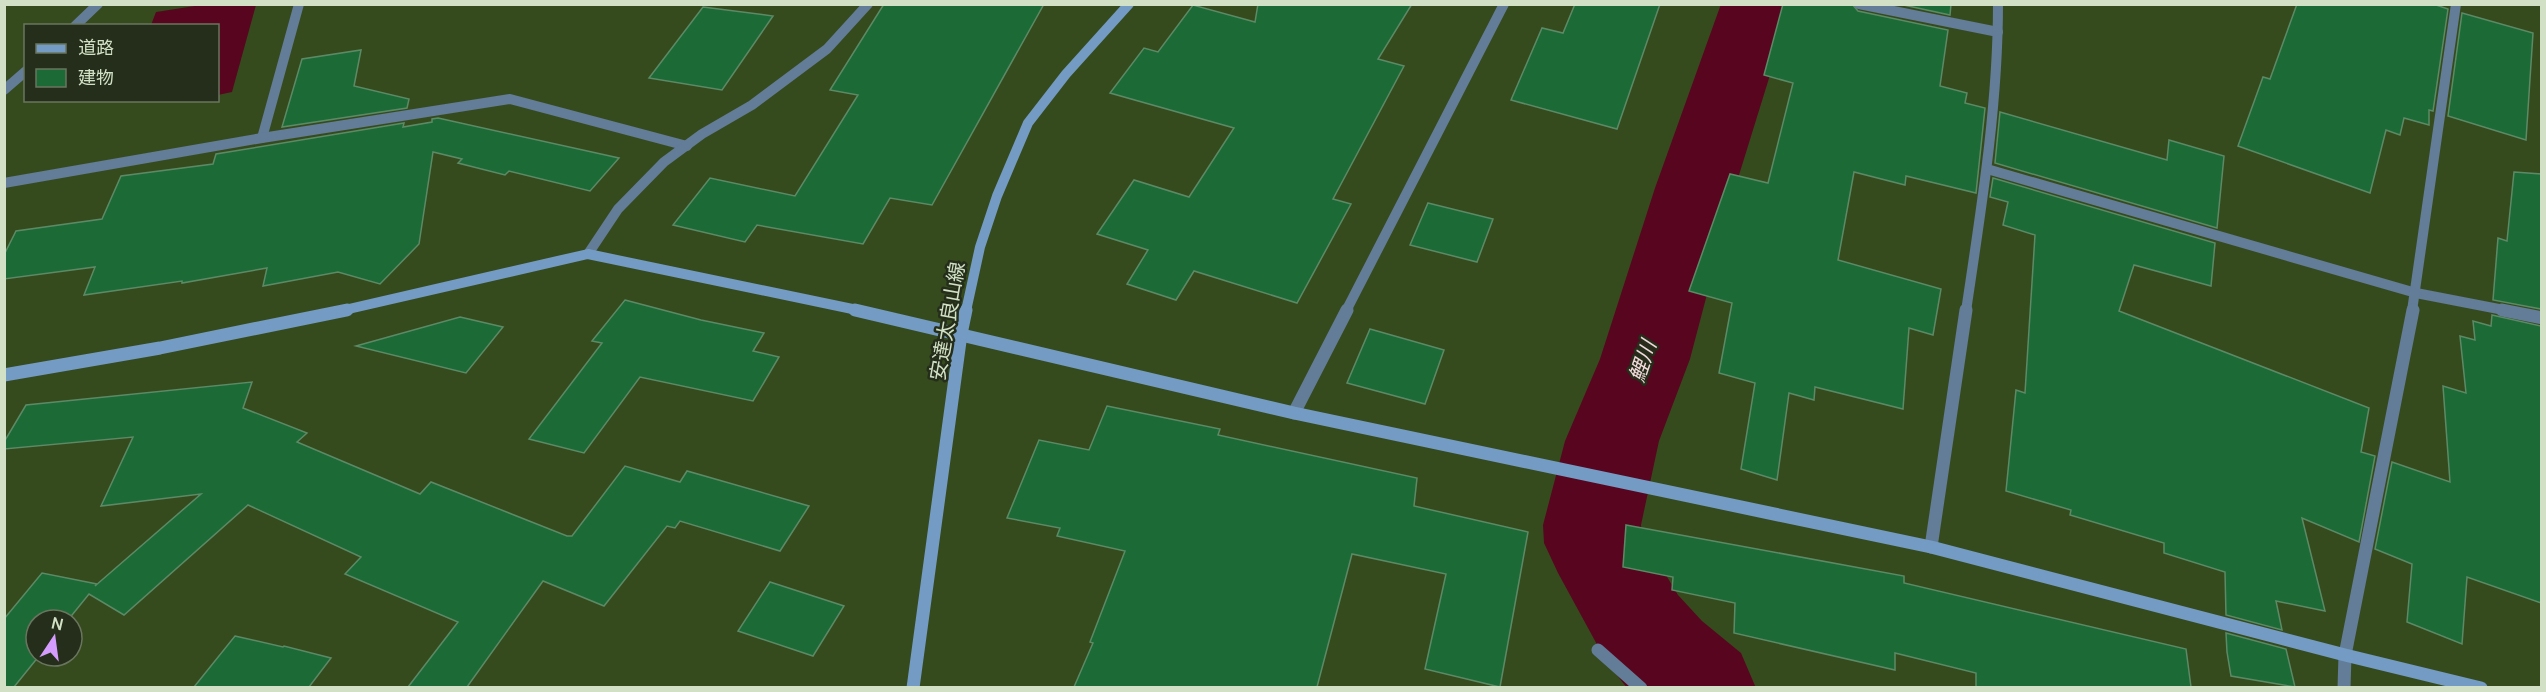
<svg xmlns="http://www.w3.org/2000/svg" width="2546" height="692" viewBox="0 0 2546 692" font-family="Manrope,'Noto Sans JP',sans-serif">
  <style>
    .water { fill: #580620 }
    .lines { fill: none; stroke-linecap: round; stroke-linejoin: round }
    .river { fill: #580620; fill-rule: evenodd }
    .building { fill: #1c6a36; stroke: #5c8a66; stroke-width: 1.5 }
    .street-far1 { stroke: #637c97; stroke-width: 10 }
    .street { stroke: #637c97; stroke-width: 13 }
    .secondary-far1 { stroke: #739bc4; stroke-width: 10 }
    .secondary { stroke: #739bc4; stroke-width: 13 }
    .labels { text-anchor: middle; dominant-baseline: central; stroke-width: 5; stroke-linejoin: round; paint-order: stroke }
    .street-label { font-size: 20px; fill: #d2e0c6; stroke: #242e1a }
    .water-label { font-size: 21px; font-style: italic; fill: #f2d8db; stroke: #242e1a }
  </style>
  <rect width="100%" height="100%" fill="#364b1d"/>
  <path class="water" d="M201,5H256L232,92L218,95V26L151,25L156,12Z"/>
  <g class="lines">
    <path class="river" d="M1721,4H1792L1735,188L1690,359L1659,441L1641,525L1642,535L1678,595L1702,621L1741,653L1756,688H1627L1606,661L1558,573L1544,543L1543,525L1565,441L1600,359L1655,188Z"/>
  </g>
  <g class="building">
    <path d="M884,4H1044L932,205L890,198L863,244L757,225L745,242L673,225L710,178L795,196L858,95L830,90Z"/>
    <path d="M1258,4H1412L1378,59L1404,66L1333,199L1351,204L1297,303L1194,271L1176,300L1127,284L1148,250L1097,234L1134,180L1189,197L1234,128L1110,93L1144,48L1158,52L1193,5L1255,22Z"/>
    <path d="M1575,4H1660L1617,129L1511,100L1542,28L1563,33Z"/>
    <path d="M1783,4H1852L1858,11L1948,30L1940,86L1967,93L1965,103L1985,108L1976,193L1906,176L1905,185L1854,172L1838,260L1941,289L1933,335L1909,328L1903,409L1815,387L1814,400L1789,393L1777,480L1741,469L1755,383L1719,373L1732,303L1689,291L1730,174L1768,183L1793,83L1764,75Z"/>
    <path d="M1899,4H1951L1950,15Z"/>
    <path d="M2297,4H2433L2448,9L2433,111L2429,110V125L2404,118L2400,135L2386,130L2370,193L2238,146L2263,77L2270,79Z"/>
    <path d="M703,7L773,16L722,90L649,78Z"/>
    <path d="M2462,13L2533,33L2526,140L2448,116Z"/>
    <path d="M361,50L354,86L409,99L407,108L282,127L302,59Z"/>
    <path d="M2000,112L2167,160L2169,140L2224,156L2217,228L1995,163Z"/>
    <path d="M438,118L619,158L590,191L509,171L505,175L458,163L462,159L433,152L419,244L380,284L338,272L263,286L267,268L182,283V281L84,295L95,267L4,279V255L16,231L102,219L121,176L213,164L216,154L404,123L403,127L432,122V119Z"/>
    <path d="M2514,172L2541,174V309L2493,300L2498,238L2507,241Z"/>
    <path d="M1993,178L2215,243L2211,286L2134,265L2119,311L2369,408L2361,452L2375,456L2359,542L2302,518L2325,611L2276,601L2282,630L2226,615L2225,572L2164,553V543L2070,515L2071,510L2006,491L2016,390L2025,393L2035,235L2003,225L2008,202L1990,197Z"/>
    <path d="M1428,203L1493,219L1477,262L1410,245Z"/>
    <path d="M625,300L701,320L764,333L753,351L779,357L753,401L640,377L584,453L529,439L602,343L592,341Z"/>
    <path d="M2492,315L2541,326V603L2467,577L2462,644L2407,622L2412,564L2375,549L2392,462L2450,482L2443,386L2466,393L2460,336L2475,340L2473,321L2491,326Z"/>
    <path d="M460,317L503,327L466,373L356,346Z"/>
    <path d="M1370,329L1444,350L1425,404L1347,383Z"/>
    <path d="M252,382L243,408L307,433L297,442L420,494L431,482L567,536H572L625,466L680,482L687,471L809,506L780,551L680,521L675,528L667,526L604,606L543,581L467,687H408L458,622L345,574L361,557L248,505L124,615L89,594L68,620H36V656H39L14,687H4V619L42,573L97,584L95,586L201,494L101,506L133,437L4,449V442L26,405Z"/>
    <path d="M1107,406L1220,429L1218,435L1417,478L1414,506L1528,532L1500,687L1425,669L1446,574L1352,554L1317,687H1074L1093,643L1090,642L1125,551L1057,536L1060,528L1007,518L1039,440L1089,450Z"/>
    <path d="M1626,525L1904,576V583L2186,649L2191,687H1976V673L1895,653V670L1734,633L1735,603L1672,590L1673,577L1623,567Z"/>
    <path d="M770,582L844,606L813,656L738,631Z"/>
    <path d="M2226,633L2286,649L2295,687L2231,676L2227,652Z"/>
    <path d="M235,636L283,647L284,646L331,658L309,687H194Z"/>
  </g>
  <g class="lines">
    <g class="street-far1">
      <path d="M1859,4L1998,32"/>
      <path d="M75,26L98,4"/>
      <path d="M4,90L26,71"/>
      <path d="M262,138L299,4"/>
      <path d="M1987,169L2416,293L2509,311"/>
      <path d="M4,183L262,138L510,99L687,146"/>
      <path d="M588,254L618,209L664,162L702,134L752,105L827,49L868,4"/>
      <path d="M1346,311L1504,4"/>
      <path d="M1966,311C1981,210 1998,107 1998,4"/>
      <path d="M2412,311L2456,4"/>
    </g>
    <g class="street">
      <path d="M2502,310L2542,318"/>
      <path d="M1294,413L1347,310"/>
      <path d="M1931,547L1966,310"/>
      <path d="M1598,650L1641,688"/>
      <path d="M2344,688L2345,655L2413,310"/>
    </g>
    <g class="secondary-far1">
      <path d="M340,311L588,254L862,311"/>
      <path d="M966,311L980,247L997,196L1028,123L1066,74L1129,4"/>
    </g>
    <g class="secondary">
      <path d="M855,310L1294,413L1931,547L2345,655L2481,688"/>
      <path d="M4,375L160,348L347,310"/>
      <path d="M913,688L961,334L966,310"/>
    </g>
  </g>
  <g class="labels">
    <g class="street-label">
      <text transform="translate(947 321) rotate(-80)">安達太良山線</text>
    </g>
    <g class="water-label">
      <text transform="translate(1642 361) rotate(-71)">鯉川</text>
    </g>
  </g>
  <rect width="2546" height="692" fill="none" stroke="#d2e0c6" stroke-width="12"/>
  <rect x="24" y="24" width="195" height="78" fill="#242e1a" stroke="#6a755f" stroke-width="1.5"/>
  <rect x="36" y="44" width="30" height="9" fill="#739bc4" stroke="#6a755f" stroke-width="1.5"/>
  <text x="78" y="54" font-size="18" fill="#d2e0c6">道路</text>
  <rect x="36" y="69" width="30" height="18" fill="#1c6a36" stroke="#6a755f" stroke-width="1.5"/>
  <text x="78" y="84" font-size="18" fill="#d2e0c6">建物</text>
  <g transform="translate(54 638) rotate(13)"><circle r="28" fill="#242e1a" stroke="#6a755f" stroke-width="1.5"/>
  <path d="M0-4.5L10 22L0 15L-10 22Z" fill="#d49cfc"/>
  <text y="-9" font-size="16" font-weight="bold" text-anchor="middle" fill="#d2e0c6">N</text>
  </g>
</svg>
